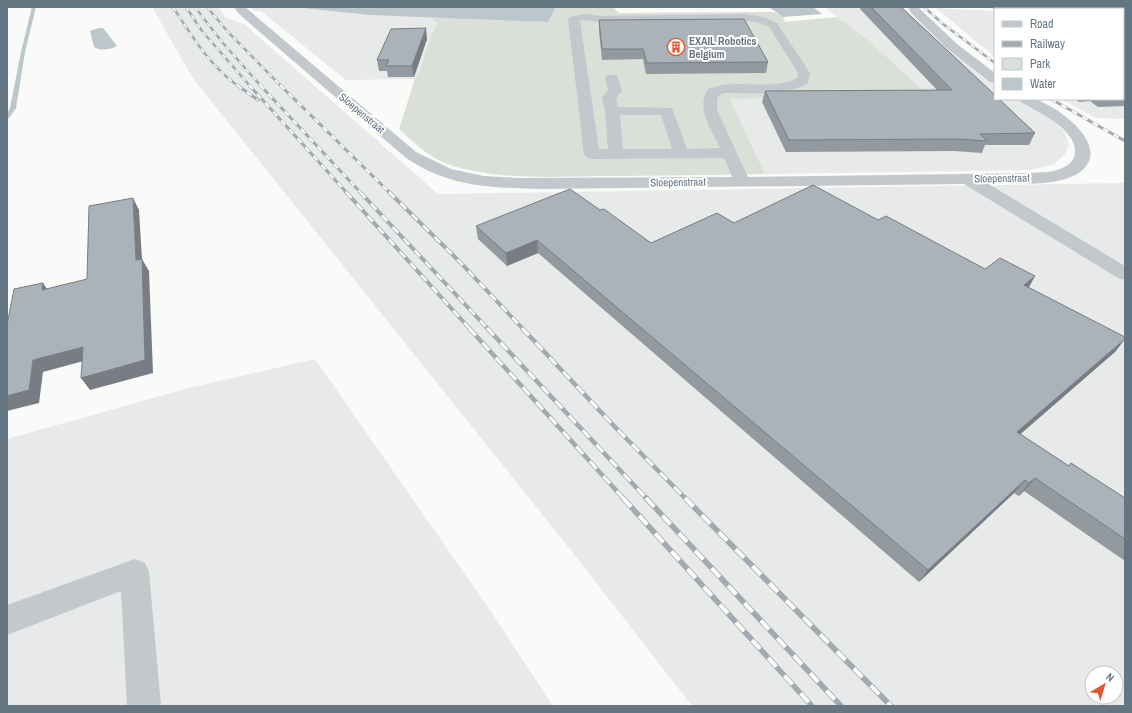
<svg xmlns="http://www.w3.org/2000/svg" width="1132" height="713" viewBox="0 0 1132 713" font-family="'Archivo Narrow',sans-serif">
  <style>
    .built { fill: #e8e9e9; fill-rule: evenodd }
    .green { fill: #dadfd7 }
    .water { fill: #bbc7cb }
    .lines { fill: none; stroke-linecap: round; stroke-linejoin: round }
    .stream { fill: #bbc7cb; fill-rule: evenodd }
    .minor { fill: #c3c8cc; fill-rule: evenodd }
    .rail-far4-casing { stroke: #a2aab0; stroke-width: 2.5 }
    .rail-far3-casing { stroke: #a2aab0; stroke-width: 3 }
    .rail-far2-casing { stroke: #a2aab0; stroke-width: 4 }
    .rail-far1-casing { stroke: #a2aab0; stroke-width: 4.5 }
    .rail-casing { stroke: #a2aab0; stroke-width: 5.5 }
    .rail-far4 { stroke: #fff; stroke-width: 1.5; stroke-dasharray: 5; stroke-linecap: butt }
    .rail-far3 { stroke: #fff; stroke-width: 2; stroke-dasharray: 6; stroke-linecap: butt }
    .rail-far2 { stroke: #fff; stroke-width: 2.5; stroke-dasharray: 8; stroke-linecap: butt }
    .rail-far1 { stroke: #fff; stroke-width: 3; stroke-dasharray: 10; stroke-linecap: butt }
    .rail { stroke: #fff; stroke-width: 4; stroke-dasharray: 12; stroke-linecap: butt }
    .wall { fill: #929a9f }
    .shaded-wall { fill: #777d82 }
    .building { fill: #aab3b9; stroke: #777d82 }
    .labels { text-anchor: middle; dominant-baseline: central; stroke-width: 4; stroke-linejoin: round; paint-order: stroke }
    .far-poi-label { font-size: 11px; font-weight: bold; fill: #657683; stroke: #fff; text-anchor: start }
    .far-street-label { font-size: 11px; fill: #657683; stroke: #fff }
  </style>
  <rect width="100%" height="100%" fill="#fafaf8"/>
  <g class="built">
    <path d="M152,7H218L226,18L244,24L438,194L1125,183V706H692L577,558L192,77ZM1092,673H1116V697H1092Z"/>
    <path d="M251,7H293L370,15L432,17L437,23L426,49L420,71L415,79L346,80L261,11H254Z"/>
    <path d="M835,7H902L981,74L995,83V99H1020L1050,118L1064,131L1069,144L1065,154L1053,165L1030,170L765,174L730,99L930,98L867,39L826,9Z"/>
    <path d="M936,8L995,11V57Z"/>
    <path d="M1123,16L1125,17V119L1096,118L1061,99H1123Z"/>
    <path d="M315,359L492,613L553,706H7V439L185,389Z"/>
  </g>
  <path class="green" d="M613,7L619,13L775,12L783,17L785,22L837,17L867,39L931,98L730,99L765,174C710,175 655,176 601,176C551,177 498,180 450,165C430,158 414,143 399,129L415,79L420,71L426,49L437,23L432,17L548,22L556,8Z"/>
  <g class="water">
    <path d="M293,7H645H556L548,22L370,15Z"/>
    <path d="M769,7H813L822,14L783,17Z"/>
    <path d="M99,28H103L117,46C110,50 101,51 94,47L90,31Z"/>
  </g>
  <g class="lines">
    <path class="stream" d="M32,7H36L25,52L16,108L9,118L7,119V113L10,108L21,52Z"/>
    <g class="minor">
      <path d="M234,7H245L416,152L451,169L484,176L519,178L732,177L724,158L592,159L587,157L584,154L568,19L570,17L584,14L601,16L745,14L764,17L777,23L810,73L808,83C783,97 752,93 724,93L719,95L717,99V110L748,177L1030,173C1040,172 1051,173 1060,169C1068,166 1075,161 1075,152C1076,129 1038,112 1021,102L1019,99C1025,99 1032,98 1037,100C1060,108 1113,147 1080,172C1059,188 1013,183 987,183L1125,266V280L1118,278L964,184L542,189C507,188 472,188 438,175C427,171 416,164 406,158L239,14ZM584,20L601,22L735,20L757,22L769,27L798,73L797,78C774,90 748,81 723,85C718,86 713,88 708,89C695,108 712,130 720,148L687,149L672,108L618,107L616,98L622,91L617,75H607L605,78L608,90L602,97L605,111L608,149H599L580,21ZM620,115H661L672,149H623Z"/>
      <path d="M910,7H921L920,9L957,44L995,73V83L990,82L949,50L911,13L909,9Z"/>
      <path d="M990,7H1042L1043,9H995V10Z"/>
      <path d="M1122,9H1125V16H1123Z"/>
      <path d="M135,559L145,563L149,572L161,706H127L121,591L7,635V605Z"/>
    </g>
    <defs>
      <g id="rail-far4">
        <path d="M173,7C192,36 209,65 238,86"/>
        <path d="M186,7L202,31L250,86"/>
        <path d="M195,7L222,42L261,86"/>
        <path d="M207,7L228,32L281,86"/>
        <path d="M924,7L943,24L995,63"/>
      </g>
      <g id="rail-far3">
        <path d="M237,85L258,100"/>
        <path d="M249,85L347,193"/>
        <path d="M260,85L361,193"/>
        <path d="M280,85L390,193"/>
        <path d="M1051,99L1125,141"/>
      </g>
      <g id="rail-far2">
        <path d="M346,192L470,329"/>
        <path d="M360,192L488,329"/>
        <path d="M389,192L459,261L523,329"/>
      </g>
      <g id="rail-far1">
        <path d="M469,328L624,499"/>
        <path d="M487,328L647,499"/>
        <path d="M522,328L615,427L686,499"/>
      </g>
      <g id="rail">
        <path d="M623,498L812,706"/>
        <path d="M646,498L841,706"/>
        <path d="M685,498L891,706"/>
      </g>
    </defs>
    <use href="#rail-far4" class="rail-far4-casing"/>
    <use href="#rail-far3" class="rail-far3-casing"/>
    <use href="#rail-far2" class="rail-far2-casing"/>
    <use href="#rail-far1" class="rail-far1-casing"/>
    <use href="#rail" class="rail-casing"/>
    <use href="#rail-far4" class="rail-far4"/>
    <use href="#rail-far3" class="rail-far3"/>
    <use href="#rail-far2" class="rail-far2"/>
    <use href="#rail-far1" class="rail-far1"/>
    <use href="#rail" class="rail"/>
  </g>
  <g class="wall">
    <path d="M861,7H901L1035,133L1029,145H985L982,153L954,151L786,152L762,102L765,91L937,90L860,9Z"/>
    <path d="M1123,18H1125V106L1098,107L1090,101L1079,102L1075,99H1123Z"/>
    <path d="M599,20L768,62L766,73L646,74L643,59L602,60L599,31Z"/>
    <path d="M427,39L414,77H388L387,71H379L377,60Z"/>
    <path d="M600,210L651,243L734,223L878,220L985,269L1029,287L1116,351L1020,434L1069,466L1125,498V561L1024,491L1019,496L1014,493L919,582L538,253L507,266L478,239L476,226Z"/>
  </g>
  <g class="shaded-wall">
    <path d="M426,28L427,39L414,77L412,66Z"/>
    <path d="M133,198L139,210L142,259L149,271L153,373L90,390L81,378L136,260Z"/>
    <path d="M537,240L538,253L507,266L506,253Z"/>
    <path d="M1035,276L1028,289L1024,285Z"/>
    <path d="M43,283L51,295L42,290Z"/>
    <path d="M1125,339L1116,351L1008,445L1017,432Z"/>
    <path d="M83,347L91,359L43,372L39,403L7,411V396L33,360Z"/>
    <path d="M1035,478L1024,491L1019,496L1029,483Z"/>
    <path d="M1025,480L1014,493L919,582L928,570Z"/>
  </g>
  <g class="building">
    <path d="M871,7H901L995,95V99H999L1035,133L980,134L987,141L959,139L789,140L765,91L952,90Z"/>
    <path d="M1123,18H1125V95H1123V29H1124H1123Z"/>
    <path d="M744,19L768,62L647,63L643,49H602L599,20Z"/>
    <path d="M426,28L412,66H386L389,60H377L391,29Z"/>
    <path d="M813,185L878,220L886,216L985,269L1000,258L1035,276L1024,285L1125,337V339L1017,432L1069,466L1071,463L1125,498V539L1035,478L1029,483L1025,480L928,570L537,240L506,253L476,226L570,189L600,210L604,209L651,243L717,213L734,223Z"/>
    <path d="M133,198L136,260L142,259L145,360L81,378L83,347L33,360L29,390L7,396V325L14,289L43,283L42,290L87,279L89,206Z"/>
  </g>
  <defs>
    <symbol id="building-ring" viewBox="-11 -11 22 22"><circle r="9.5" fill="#fff" stroke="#e4572e" stroke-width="1.5"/><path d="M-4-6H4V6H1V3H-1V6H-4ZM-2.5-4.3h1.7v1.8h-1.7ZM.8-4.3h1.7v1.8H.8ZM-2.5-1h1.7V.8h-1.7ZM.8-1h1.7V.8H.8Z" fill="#e4572e"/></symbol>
  </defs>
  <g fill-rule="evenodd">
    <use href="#building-ring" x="666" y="37" width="20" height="20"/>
  </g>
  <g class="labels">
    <g class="far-poi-label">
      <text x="689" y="41">EXAIL Robotics<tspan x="689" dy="13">Belgium</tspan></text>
    </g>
    <g class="far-street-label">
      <text transform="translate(362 113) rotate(40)">Sloepenstraat</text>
      <text transform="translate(1002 178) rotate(-1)">Sloepenstraat</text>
      <text transform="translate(678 182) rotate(-1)">Sloepenstraat</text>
    </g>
  </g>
  <rect width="1132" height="713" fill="none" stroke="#657683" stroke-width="16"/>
  <rect x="994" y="8" width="130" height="92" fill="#ffffff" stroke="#c1c8cd"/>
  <rect x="1002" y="21" width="20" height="6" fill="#c3c8cc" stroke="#c1c8cd"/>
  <text x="1030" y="28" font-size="12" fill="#657683">Road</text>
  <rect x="1002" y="41" width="20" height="6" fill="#a2aab0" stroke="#c1c8cd"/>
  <text x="1030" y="48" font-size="12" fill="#657683">Railway</text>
  <rect x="1002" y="58" width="20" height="12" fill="#dadfd7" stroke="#c1c8cd"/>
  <text x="1030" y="68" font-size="12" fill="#657683">Park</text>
  <rect x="1002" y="78" width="20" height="12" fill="#bbc7cb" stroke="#c1c8cd"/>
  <text x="1030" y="88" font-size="12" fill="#657683">Water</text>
  <g transform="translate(1104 685) rotate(38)"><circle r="19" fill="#ffffff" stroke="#c1c8cd"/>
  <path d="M0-3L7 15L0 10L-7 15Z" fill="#e4572e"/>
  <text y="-6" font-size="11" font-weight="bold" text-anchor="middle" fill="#657683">N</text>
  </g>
</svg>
